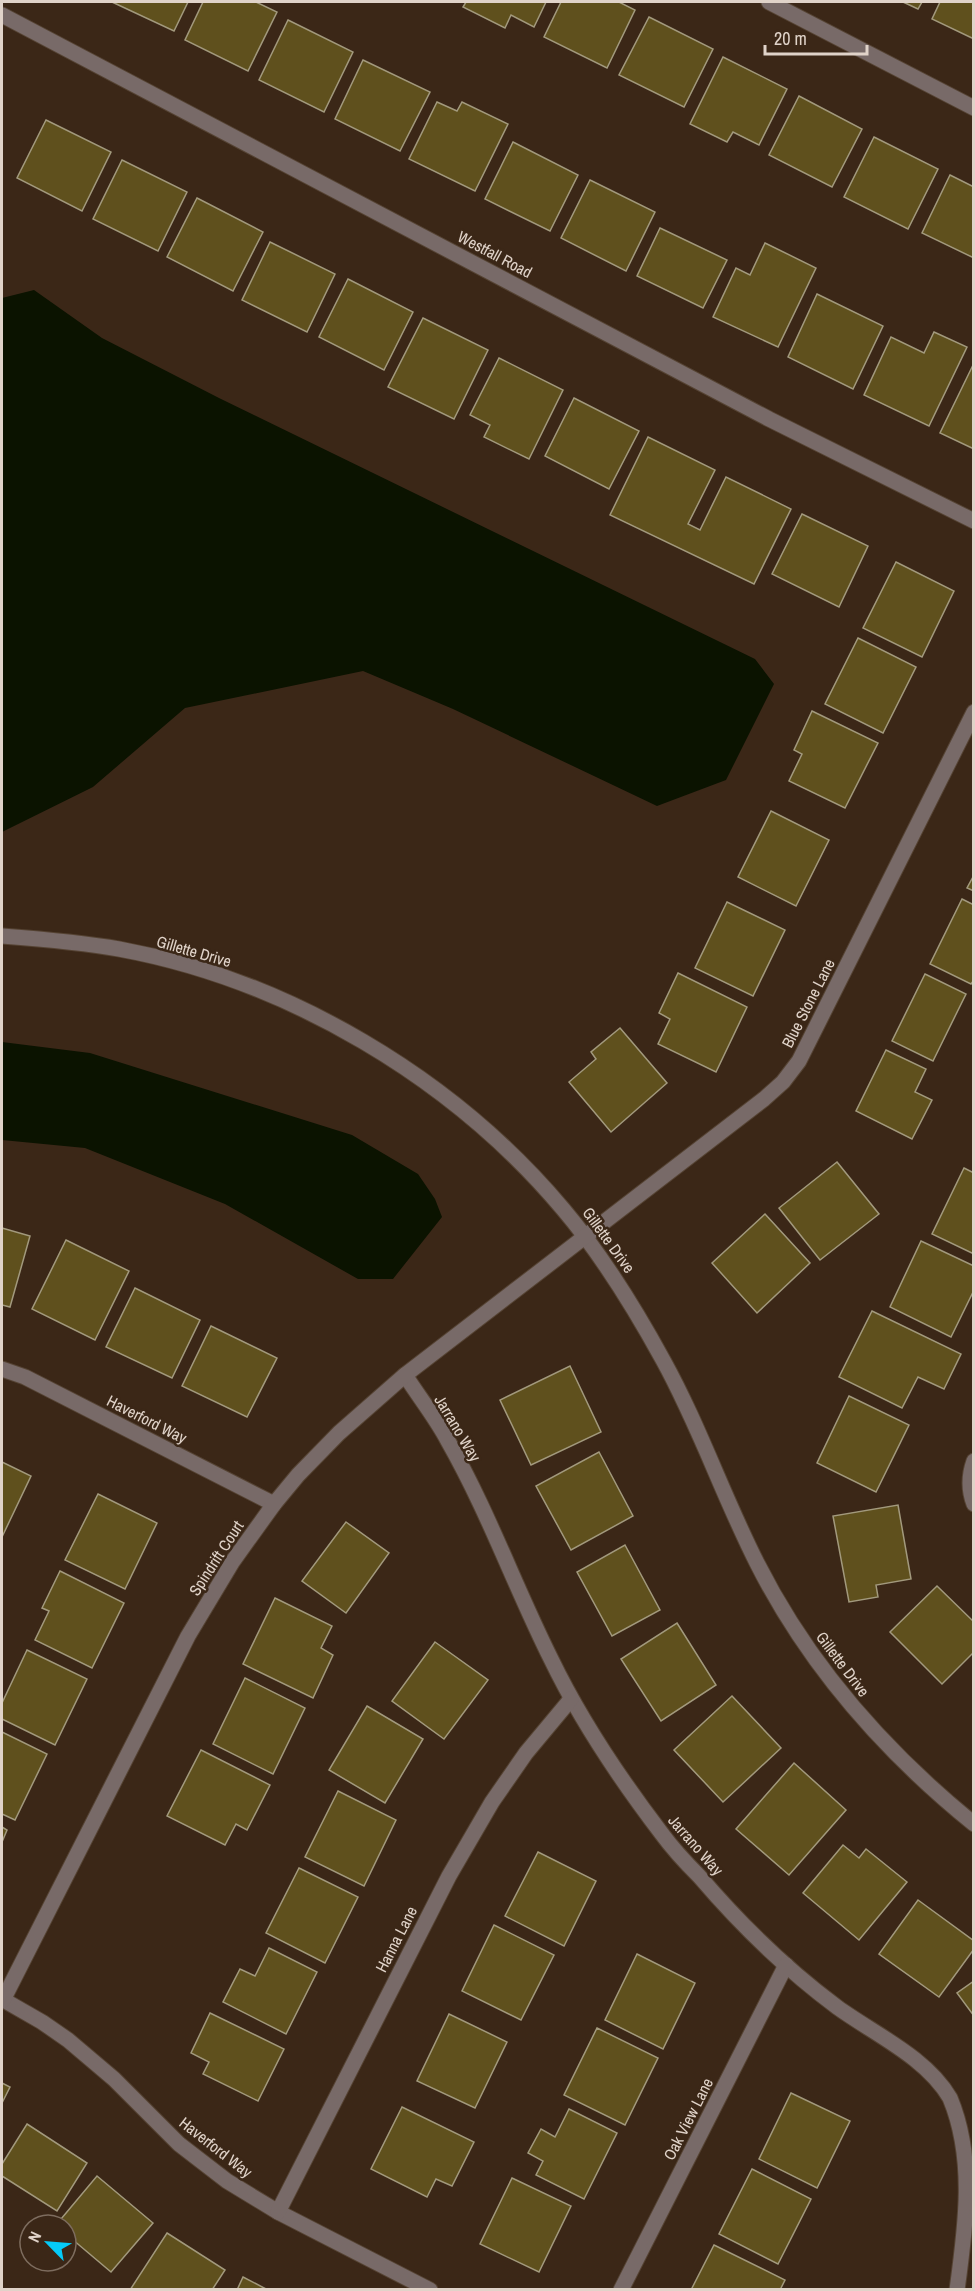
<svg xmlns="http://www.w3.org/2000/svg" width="975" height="2291" viewBox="0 0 975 2291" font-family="'Archivo Narrow',sans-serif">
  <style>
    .water { fill: #0b1300 }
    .building { fill: #5f501d; stroke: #a2997d; stroke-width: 1.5 }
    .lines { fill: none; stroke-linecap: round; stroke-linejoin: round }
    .minor-casing { stroke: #554333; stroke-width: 17 }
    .minor { stroke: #786a68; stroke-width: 15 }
    .labels { text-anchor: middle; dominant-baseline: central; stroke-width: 5; stroke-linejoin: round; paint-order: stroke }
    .street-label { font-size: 16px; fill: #e0d3c9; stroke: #3b2717 }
  </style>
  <rect width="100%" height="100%" fill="#3b2717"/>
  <g class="water">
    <path d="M34,290L102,338L219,398L755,659L774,684L726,780L657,806L453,709L363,671L185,708L93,787L2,832V298Z"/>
    <path d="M2,1042L90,1053L352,1135L418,1174L435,1199L442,1217L393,1279H358L225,1204L85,1148L2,1140Z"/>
  </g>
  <g class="building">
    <path d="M112,2H188L174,31Z"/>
    <path d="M203,2H256L277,12L248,71L185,40Z"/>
    <path d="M466,2H546L534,27L511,15L505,28L463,7Z"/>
    <path d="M561,2H619L635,10L607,68L544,37Z"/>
    <path d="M903,2H922L918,9Z"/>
    <path d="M940,2H974V39L932,19Z"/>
    <path d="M649,17L713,49L684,107L619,75Z"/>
    <path d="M288,20L353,52L324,112L259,80Z"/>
    <path d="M723,57L787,89L759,145L733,132L727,142L690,124Z"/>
    <path d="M363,60L430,92L400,151L335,119Z"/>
    <path d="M799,96L862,129L832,187L769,155Z"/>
    <path d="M437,102L457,111L462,102L508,124L475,191L409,159Z"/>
    <path d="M46,120L111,152L82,211L17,178Z"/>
    <path d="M874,137L938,169L908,229L844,197Z"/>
    <path d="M513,142L578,175L550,231L485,199Z"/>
    <path d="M122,160L187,192L158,251L93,219Z"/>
    <path d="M950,175L974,187V258L922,233Z"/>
    <path d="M590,180L655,212L626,271L561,238Z"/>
    <path d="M197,198L263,232L233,291L167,257Z"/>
    <path d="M660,228L727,260L703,308L637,276Z"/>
    <path d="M270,242L335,274L307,332L242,300Z"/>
    <path d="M765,243L816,268L778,347L713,317L736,268L750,275Z"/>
    <path d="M348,279L413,312L384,370L319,337Z"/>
    <path d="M817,294L883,326L853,389L788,357Z"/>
    <path d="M423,318L488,350L454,419L388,387Z"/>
    <path d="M934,332L967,347L929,426L864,395L891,337L924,353Z"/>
    <path d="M499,358L563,390L529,459L484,437L490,425L470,415Z"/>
    <path d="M974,363V449L940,433Z"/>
    <path d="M574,398L639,431L609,489L545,456Z"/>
    <path d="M648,437L715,470L688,524L700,530L726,477L791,509L754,584L610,515Z"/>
    <path d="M802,514L868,546L839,607L772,574Z"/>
    <path d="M896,562L954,591L922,657L863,628Z"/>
    <path d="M858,638L916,667L883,733L825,704Z"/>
    <path d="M812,711L878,743L845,808L789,781L802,754L794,750Z"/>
    <path d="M771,811L829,840L796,906L738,877Z"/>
    <path d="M974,875V891L967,888Z"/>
    <path d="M962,899L974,905V980L971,984L930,964Z"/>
    <path d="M727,902L785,930L753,996L695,968Z"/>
    <path d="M678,973L747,1007L716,1072L658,1044L670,1019L659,1013Z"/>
    <path d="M925,974L966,994L933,1061L892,1041Z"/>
    <path d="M620,1028L667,1083L611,1132L569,1082L596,1059L591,1052Z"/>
    <path d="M886,1050L926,1069L915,1092L932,1100L912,1139L856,1111Z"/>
    <path d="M837,1162L879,1214L820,1260L779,1208Z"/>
    <path d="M964,1168L974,1173V1254L932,1234Z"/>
    <path d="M765,1214L810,1263L757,1313L712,1263Z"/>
    <path d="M2,1228L30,1236L10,1307L2,1305Z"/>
    <path d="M66,1240L129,1271L95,1340L32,1309Z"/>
    <path d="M921,1241L974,1266V1290L951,1337L890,1307Z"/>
    <path d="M135,1288L200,1320L172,1378L106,1347Z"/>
    <path d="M872,1311L961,1354L944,1389L918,1377L902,1408L839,1377Z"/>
    <path d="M211,1326L277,1358L247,1417L182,1386Z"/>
    <path d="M570,1366L601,1432L531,1465L500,1400Z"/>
    <path d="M849,1396L909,1425L876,1492L817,1463Z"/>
    <path d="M599,1452L633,1516L571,1550L536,1486Z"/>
    <path d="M2,1462L31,1476L2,1537Z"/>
    <path d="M98,1494L157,1523L125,1589L65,1560Z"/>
    <path d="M898,1505L911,1579L876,1585L878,1597L849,1602L833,1516Z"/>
    <path d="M346,1522L389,1553L346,1613L302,1581Z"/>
    <path d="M625,1545L660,1610L612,1636L577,1572Z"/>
    <path d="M60,1571L124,1603L92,1668L35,1640L49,1611L42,1608Z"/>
    <path d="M937,1586L974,1622V1652L942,1684L890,1632Z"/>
    <path d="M275,1598L332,1626L321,1648L333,1655L313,1698L243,1664Z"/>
    <path d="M677,1623L716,1685L661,1721L621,1659Z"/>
    <path d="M435,1642L488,1680L444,1739L392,1701Z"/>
    <path d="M27,1650L87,1679L55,1745L2,1719V1703Z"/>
    <path d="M245,1678L305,1708L273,1774L213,1744Z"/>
    <path d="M732,1696L781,1748L723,1802L674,1750Z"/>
    <path d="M367,1706L423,1739L385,1803L329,1770Z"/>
    <path d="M2,1732L47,1754L15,1820L2,1814Z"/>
    <path d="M201,1750L270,1785L247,1830L236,1824L225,1845L167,1816Z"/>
    <path d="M794,1763L846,1810L789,1875L736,1829Z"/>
    <path d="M338,1791L396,1820L364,1886L305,1857Z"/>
    <path d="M2,1827L7,1830L2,1842Z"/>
    <path d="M843,1845L859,1858L866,1849L907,1882L859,1940L803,1893Z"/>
    <path d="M538,1852L596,1881L564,1946L505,1916Z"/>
    <path d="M299,1868L358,1897L325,1963L266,1933Z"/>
    <path d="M918,1900L974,1941V1949L939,1997L879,1954Z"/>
    <path d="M494,1925L554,1955L521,2020L462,1991Z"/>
    <path d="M269,1948L317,1972L286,2034L223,2002L240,1969L255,1976Z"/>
    <path d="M637,1954L695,1983L663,2049L605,2020Z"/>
    <path d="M974,1981V2016L957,1993Z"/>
    <path d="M210,2013L284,2049L258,2101L203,2074L209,2062L191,2053Z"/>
    <path d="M449,2014L507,2042L475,2108L417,2081Z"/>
    <path d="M597,2028L658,2058L625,2125L564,2095Z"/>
    <path d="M2,2083L10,2087L2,2103Z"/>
    <path d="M791,2093L850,2121L817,2188L759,2159Z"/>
    <path d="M402,2107L474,2142L452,2186L436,2179L427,2197L371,2169Z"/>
    <path d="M569,2109L617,2133L584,2199L536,2175L543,2161L528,2153L541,2129L555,2137Z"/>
    <path d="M27,2124L87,2163L57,2211L2,2176V2164Z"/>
    <path d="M752,2169L811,2199L778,2264L719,2234Z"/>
    <path d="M97,2176L153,2223L111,2272L66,2234V2225H56Z"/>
    <path d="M512,2178L571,2206L539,2272L480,2244Z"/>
    <path d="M167,2233L225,2270L212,2290H130Z"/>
    <path d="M714,2245L785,2280L780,2290H691Z"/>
    <path d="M243,2277L268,2290H237Z"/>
  </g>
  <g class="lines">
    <defs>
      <g id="minor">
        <path d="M769,2L974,108"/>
        <path d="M2,15L769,419L974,521"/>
        <path d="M2,936C41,939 80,942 119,949C288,980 453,1078 563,1209C602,1255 634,1307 663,1360C699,1425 723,1496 757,1563C809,1666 884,1751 974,1824"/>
        <path d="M2,1369L25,1377L274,1504"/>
        <path d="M405,1375C419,1397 436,1418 448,1441C488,1511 515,1587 551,1659C581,1721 620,1779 662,1834C673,1849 686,1863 699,1876C740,1924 786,1969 837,2007C874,2034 926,2057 950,2098C975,2158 966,2225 957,2290"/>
        <path d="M974,1461C969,1475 969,1491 974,1504"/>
        <path d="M2,1999L42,2022L68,2040L114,2079L179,2144L227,2181L278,2212L430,2290"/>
        <path d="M3,2000L188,1636L233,1561L274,1504L298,1475L339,1433L405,1375L764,1099L783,1082L799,1061L974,712"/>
        <path d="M278,2212L449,1876L492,1802L526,1753L571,1699"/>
        <path d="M621,2290L786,1965"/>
      </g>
    </defs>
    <use href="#minor" class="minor-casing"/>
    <use href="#minor" class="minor"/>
  </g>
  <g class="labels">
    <g class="street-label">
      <text transform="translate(495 254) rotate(28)">Westfall Road</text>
      <text transform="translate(194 951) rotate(16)">Gillette Drive</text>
      <text transform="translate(808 1003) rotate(-63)">Blue Stone Lane</text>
      <text transform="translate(609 1240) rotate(54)">Gillette Drive</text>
      <text transform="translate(147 1419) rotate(27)">Haverford Way</text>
      <text transform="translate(458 1428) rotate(59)">Jarrano Way</text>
      <text transform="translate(216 1558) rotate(-57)">Spindrift Court</text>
      <text transform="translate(843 1664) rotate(53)">Gillette Drive</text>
      <text transform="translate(696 1845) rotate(49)">Jarrano Way</text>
      <text transform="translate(396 1939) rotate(-63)">Hanna Lane</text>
      <text transform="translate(688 2119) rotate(-63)">Oak View Lane</text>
      <text transform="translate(216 2147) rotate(38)">Haverford Way</text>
    </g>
  </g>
  <rect width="975" height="2291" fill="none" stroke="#e0d3c9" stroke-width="6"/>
  <g transform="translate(48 2243) rotate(295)"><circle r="28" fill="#3b2717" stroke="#7d6c5e" stroke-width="1.5"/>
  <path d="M0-4.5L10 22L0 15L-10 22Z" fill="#05cbf9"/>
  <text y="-9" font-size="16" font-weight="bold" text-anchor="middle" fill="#e0d3c9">N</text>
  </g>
  <path d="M765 45v9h102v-9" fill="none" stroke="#e0d3c9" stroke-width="3"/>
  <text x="774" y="45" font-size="18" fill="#e0d3c9" stroke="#3b2717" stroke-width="4.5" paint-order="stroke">20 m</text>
</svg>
